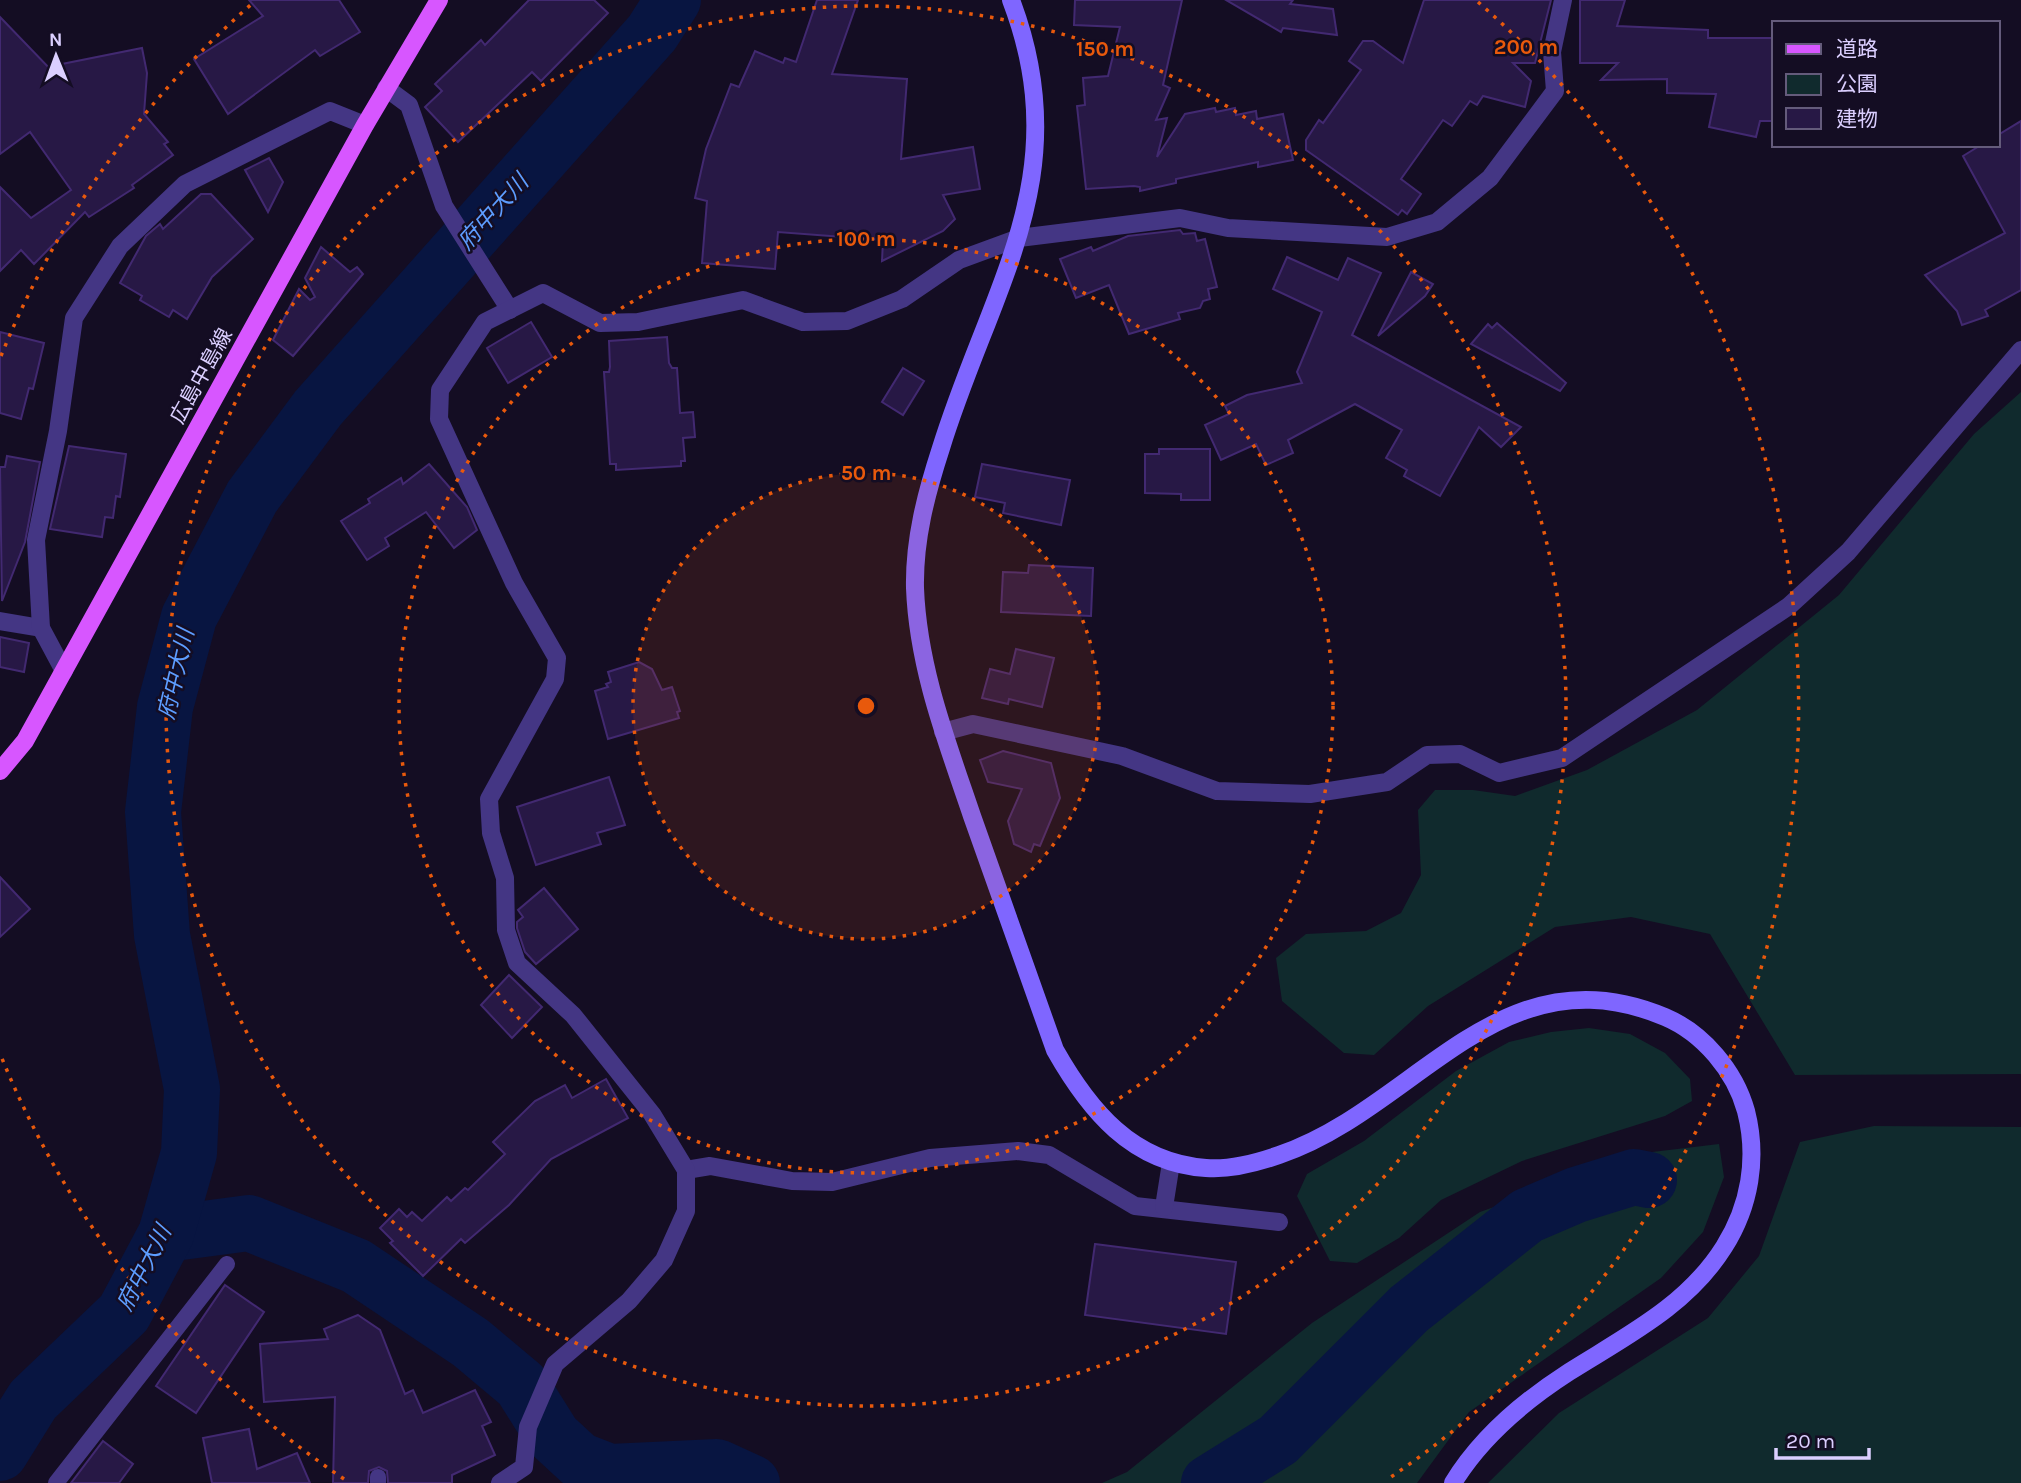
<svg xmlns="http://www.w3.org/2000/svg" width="2021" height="1483" viewBox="0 0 2021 1483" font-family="Karla,'Noto Sans JP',sans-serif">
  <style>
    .green { fill: #102a2d }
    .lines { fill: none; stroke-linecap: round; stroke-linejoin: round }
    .river { stroke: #081541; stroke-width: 56 }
    .building { fill: #271845; stroke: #422971; stroke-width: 2 }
    .lane { stroke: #443684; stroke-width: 16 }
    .street { stroke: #443684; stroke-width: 18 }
    .secondary { stroke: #7f66ff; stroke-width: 18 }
    .primary { stroke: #d756ff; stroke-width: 18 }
    .ring { fill: none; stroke: #e8590c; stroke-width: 3.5; stroke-dasharray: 3.5 7 }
    .labels { text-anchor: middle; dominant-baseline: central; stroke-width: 5; stroke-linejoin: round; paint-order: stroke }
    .street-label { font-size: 21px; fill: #dbcfff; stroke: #140d23 }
    .water-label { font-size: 23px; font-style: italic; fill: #5d9dff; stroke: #140d23 }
    .centre { fill: #e8590c; stroke: #140d23; stroke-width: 3.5 }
    .ring-label { font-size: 21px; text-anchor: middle; font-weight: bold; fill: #e8590c; stroke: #140d23; stroke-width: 5; stroke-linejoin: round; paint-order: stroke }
  </style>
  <rect width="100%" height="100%" fill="#140d23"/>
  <g class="green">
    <path d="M2021,392V1074L1795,1075L1710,934L1631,917L1555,927L1428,1006L1374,1055L1344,1053L1282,1001L1276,958L1306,934L1366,931L1401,913L1421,875L1418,810L1435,790H1473L1515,796L1587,770L1697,710L1839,595L1974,434Z"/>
    <path d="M1589,1028L1630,1034L1665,1053L1690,1079L1692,1101L1665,1116L1522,1161L1441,1200L1399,1238L1357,1263L1330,1261L1297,1196L1307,1174L1364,1141L1456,1071L1509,1042L1551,1032Z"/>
    <path d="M1874,1126L2021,1127V1483H1488L1559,1413L1708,1318L1759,1256L1800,1142Z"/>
    <path d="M1719,1144L1724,1177L1703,1232L1661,1278L1469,1412L1417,1483H1102L1127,1472L1312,1323L1480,1212L1644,1153Z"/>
  </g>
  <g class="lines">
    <g class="river">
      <path d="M166,1234L249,1223L356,1266L471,1343L521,1385L553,1436L579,1460L610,1472L717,1467L752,1483"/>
      <path d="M0,1453L33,1400L124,1313L166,1234L189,1153L192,1089L162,935L153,812L165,707L189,617L252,497L318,408L652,33L673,0"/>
      <path d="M1209,1483L1278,1440L1409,1309L1527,1216L1576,1195L1634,1177L1649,1180"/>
    </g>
  </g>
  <g class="building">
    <path d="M249,0H339L360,32L320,56L315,50L228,114L194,59L263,16Z"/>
    <path d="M529,0H594L608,13L541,81L532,72L458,142L425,107L442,91L435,84L481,40L485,45Z"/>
    <path d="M817,0H858L832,74L907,79L901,159L973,147L980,189L943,195L955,219L943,231L882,261L883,240L778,232L775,269L702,263L707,201L695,198L706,149L731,84L739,87L755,51L783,63L785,58L796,62Z"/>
    <path d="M1075,0H1182L1163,85L1170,88L1156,120L1167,118L1157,157L1185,114L1215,108L1216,112L1235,108L1236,115L1256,111L1257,119L1283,114L1293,160L1258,167V162L1176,179V183L1140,191V187L1134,186L1086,189L1077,106L1085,105L1083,78L1108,76L1120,27L1074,25Z"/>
    <path d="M1226,0H1293L1290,4L1333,9L1337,35L1283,28L1281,32Z"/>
    <path d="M1424,0H1551L1535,63H1513L1531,81L1525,107L1483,96L1477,105L1470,101L1452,126L1443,120L1401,179L1421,194L1407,214L1402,210L1398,215L1306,150V140L1319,120L1323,123L1361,70L1349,61L1363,41H1373L1403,63Z"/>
    <path d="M1580,0H1625L1617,26L1708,30V38H1774V121H1760L1756,137L1709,127L1716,94L1667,93V79L1601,80L1618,63H1580Z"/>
    <path d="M0,17L52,71L62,64L142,48L147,73L144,114L168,142L164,144L173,155L132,185L134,188L89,217L85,212L34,264L21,250L0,271V187L31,218L71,190L30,132L0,154Z"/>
    <path d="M2021,121V290L1985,310L1988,316L1962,325L1957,311L1925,275L2005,233L1963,156L1981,145H1998V135Z"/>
    <path d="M269,158L283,182L268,212L245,170Z"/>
    <path d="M201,194H211L253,239L212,277L187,319L173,310L169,317L140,300L142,296L120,283L146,236L160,224L163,229Z"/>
    <path d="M1180,230L1183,234L1195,233L1197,241L1205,239L1217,287L1208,289L1210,299L1203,301L1200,308L1178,313L1180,319L1129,334L1109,285L1076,298L1060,259L1091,247L1093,251L1128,236Z"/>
    <path d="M321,247L350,272L357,267L363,274L293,356L273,340L299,289L310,300L315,297L305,278Z"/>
    <path d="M1287,257L1338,280L1348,258L1381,273L1352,335L1521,427L1501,447L1479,427L1440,496L1404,476L1407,470L1386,458L1402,430L1355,404L1288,440L1293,453L1266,465L1256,444L1221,460L1205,425L1229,414L1225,406L1247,395L1302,383L1297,372L1322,312L1273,289Z"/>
    <path d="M1411,272L1433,284L1425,296L1378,336Z"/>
    <path d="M531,322L552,357L508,383L487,348Z"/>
    <path d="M1497,323L1566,383L1560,391L1471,344L1488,324L1492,328Z"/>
    <path d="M0,332L44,343L33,389L29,388L21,419L0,413Z"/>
    <path d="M667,337L669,363L672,368H677L680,413L693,412L695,437L683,438L685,461H681V466L616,470V464H610L604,372H609L610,367L609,341Z"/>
    <path d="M903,368L924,381L903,415L882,402Z"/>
    <path d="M69,446L126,454L120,497L116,496L113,518L105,517L102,537L50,529Z"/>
    <path d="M1159,449H1210V500H1181V494L1145,493V454H1159Z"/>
    <path d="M7,456L40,462L25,542L2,601L0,467H5Z"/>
    <path d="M429,464L467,507L477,530L454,548L426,512L385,538L389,546L367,560L341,521L370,503L368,499L401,478L403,484Z"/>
    <path d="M982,464L1070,480L1061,525L1003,513L1005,503L975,497Z"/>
    <path d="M1029,565L1093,568L1091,616L1001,612L1003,572L1028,573Z"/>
    <path d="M0,637L29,643L24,672L0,667Z"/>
    <path d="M1016,649L1054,658L1042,707L1009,699L1008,704L982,698L990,669L1010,674Z"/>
    <path d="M639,662L652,669L662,690L672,687L680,711L677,712L679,718L608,739L595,691L608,687L606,684L611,682L608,672Z"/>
    <path d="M1003,751L1051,763L1060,798L1040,846L1034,844L1031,852L1014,844L1008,821L1022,789L988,782L980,760Z"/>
    <path d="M609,777L625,825L597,833L601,844L536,865L517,807Z"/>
    <path d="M0,877L30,909L0,937Z"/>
    <path d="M544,888L578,929L536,964L525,952L517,928V922L523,917L518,910Z"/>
    <path d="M509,975L542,1007L512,1038L481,1005Z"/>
    <path d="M606,1079L628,1118L551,1159L509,1205L465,1243L461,1239L423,1276L390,1243L393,1241L380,1228L399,1209L407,1217L412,1212L422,1221L447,1197L451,1201L465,1188L468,1190L505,1154L493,1142L535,1101L565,1085L572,1098Z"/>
    <path d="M1095,1244L1236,1262L1226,1334L1085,1315Z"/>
    <path d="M225,1285L264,1312L196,1413L156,1386Z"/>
    <path d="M358,1315L380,1330L405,1394L413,1390L423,1413L475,1390L491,1422L482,1426L495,1455L452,1475V1483H388L387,1471L379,1467L369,1471L368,1483H333L335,1397L264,1402L260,1344L328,1339L324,1329Z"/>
    <path d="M249,1429L257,1469L297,1453L310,1483H212L203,1438Z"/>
    <path d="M103,1441L133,1464L119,1483H71Z"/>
  </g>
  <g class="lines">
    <g class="lane">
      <path d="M56,1483L227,1264"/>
      <path d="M378,1483V1477"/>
    </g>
    <g class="street">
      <path d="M386,88L409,105L444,206L510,310"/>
      <path d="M0,621L41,628"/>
      <path d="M64,671L41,628L36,540L58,431L74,318L120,246L185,184L330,111L365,125"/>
      <path d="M943,732L973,724L1122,756L1217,791L1310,794L1387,782L1427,755L1460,754L1499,773L1562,758L1789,606L1848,552L2021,350"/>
      <path d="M686,1170L710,1166L792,1181L832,1182L930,1158L1018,1151L1049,1155L1135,1206L1279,1222"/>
      <path d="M1164,1207L1171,1163"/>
      <path d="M500,1483L524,1467L528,1427L555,1364L629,1301L664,1260L686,1211V1170L652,1114L573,1015L517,963L506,930L505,878L491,833L489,799L555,679L557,658L514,583L439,419L440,390L485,322L543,293L600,323L638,322L743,300L803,322L847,321L902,299L959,260L1019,238L1180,218L1228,228L1387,237L1437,222L1490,178L1555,91L1552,52L1563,0"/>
    </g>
    <path class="secondary" d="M1011,0C1078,176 991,286 941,448C926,494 914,540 915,588C918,668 947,742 972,816C999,894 1027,972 1055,1050C1089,1110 1132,1163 1206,1168C1230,1170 1256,1163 1279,1155C1416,1109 1500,947 1665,1017C1703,1033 1735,1071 1746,1111C1758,1158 1750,1206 1724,1247C1687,1306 1626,1336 1569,1372C1524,1401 1481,1437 1453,1483"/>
    <path class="primary" d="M0,771L25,741L365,125L439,0"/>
  </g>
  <circle cx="866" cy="706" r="233" fill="#e8590c" fill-opacity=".12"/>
  <g class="ring">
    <circle cx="866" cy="706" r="233"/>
    <circle cx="866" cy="706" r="467"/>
    <circle cx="866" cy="706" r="700"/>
    <path d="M344 1479A933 933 0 0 1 1 1056M1 356A933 933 0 0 1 254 2M1478 2A933 933 0 0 1 1388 1479"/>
  </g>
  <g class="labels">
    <g class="street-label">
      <text transform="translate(201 376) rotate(-61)">広島中島線</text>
    </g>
    <g class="water-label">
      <text transform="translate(493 212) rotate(-48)">府中大川</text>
      <text transform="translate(176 674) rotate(-77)">府中大川</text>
      <text transform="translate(144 1268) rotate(-63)">府中大川</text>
    </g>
  </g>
  <circle cx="866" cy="706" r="10" class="centre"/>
  <g class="ring-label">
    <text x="1526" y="54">200 m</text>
    <text x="1105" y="56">150 m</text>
    <text x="866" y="246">100 m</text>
    <text x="866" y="480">50 m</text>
  </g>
  <rect x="1772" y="21" width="228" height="126" fill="#140d23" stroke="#645b7b" stroke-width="2"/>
  <rect x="1786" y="44" width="35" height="10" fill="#d756ff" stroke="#645b7b" stroke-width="2"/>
  <text x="1836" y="56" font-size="21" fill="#dbcfff">道路</text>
  <rect x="1786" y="74" width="35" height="21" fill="#102a2d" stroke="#645b7b" stroke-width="2"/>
  <text x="1836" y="91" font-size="21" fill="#dbcfff">公園</text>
  <rect x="1786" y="108" width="35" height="21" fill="#271845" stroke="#645b7b" stroke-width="2"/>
  <text x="1836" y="126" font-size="21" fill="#dbcfff">建物</text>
  <g transform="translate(56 56) rotate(359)" stroke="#140d23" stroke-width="5" paint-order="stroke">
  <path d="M0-5L12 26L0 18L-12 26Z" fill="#dbcfff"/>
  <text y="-10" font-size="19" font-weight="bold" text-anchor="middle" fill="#dbcfff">N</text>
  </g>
  <path d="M1776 1448v10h93v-10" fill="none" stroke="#dbcfff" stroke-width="3.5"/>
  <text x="1786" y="1448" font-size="21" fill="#dbcfff" stroke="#140d23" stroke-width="5" paint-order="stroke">20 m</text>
</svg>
